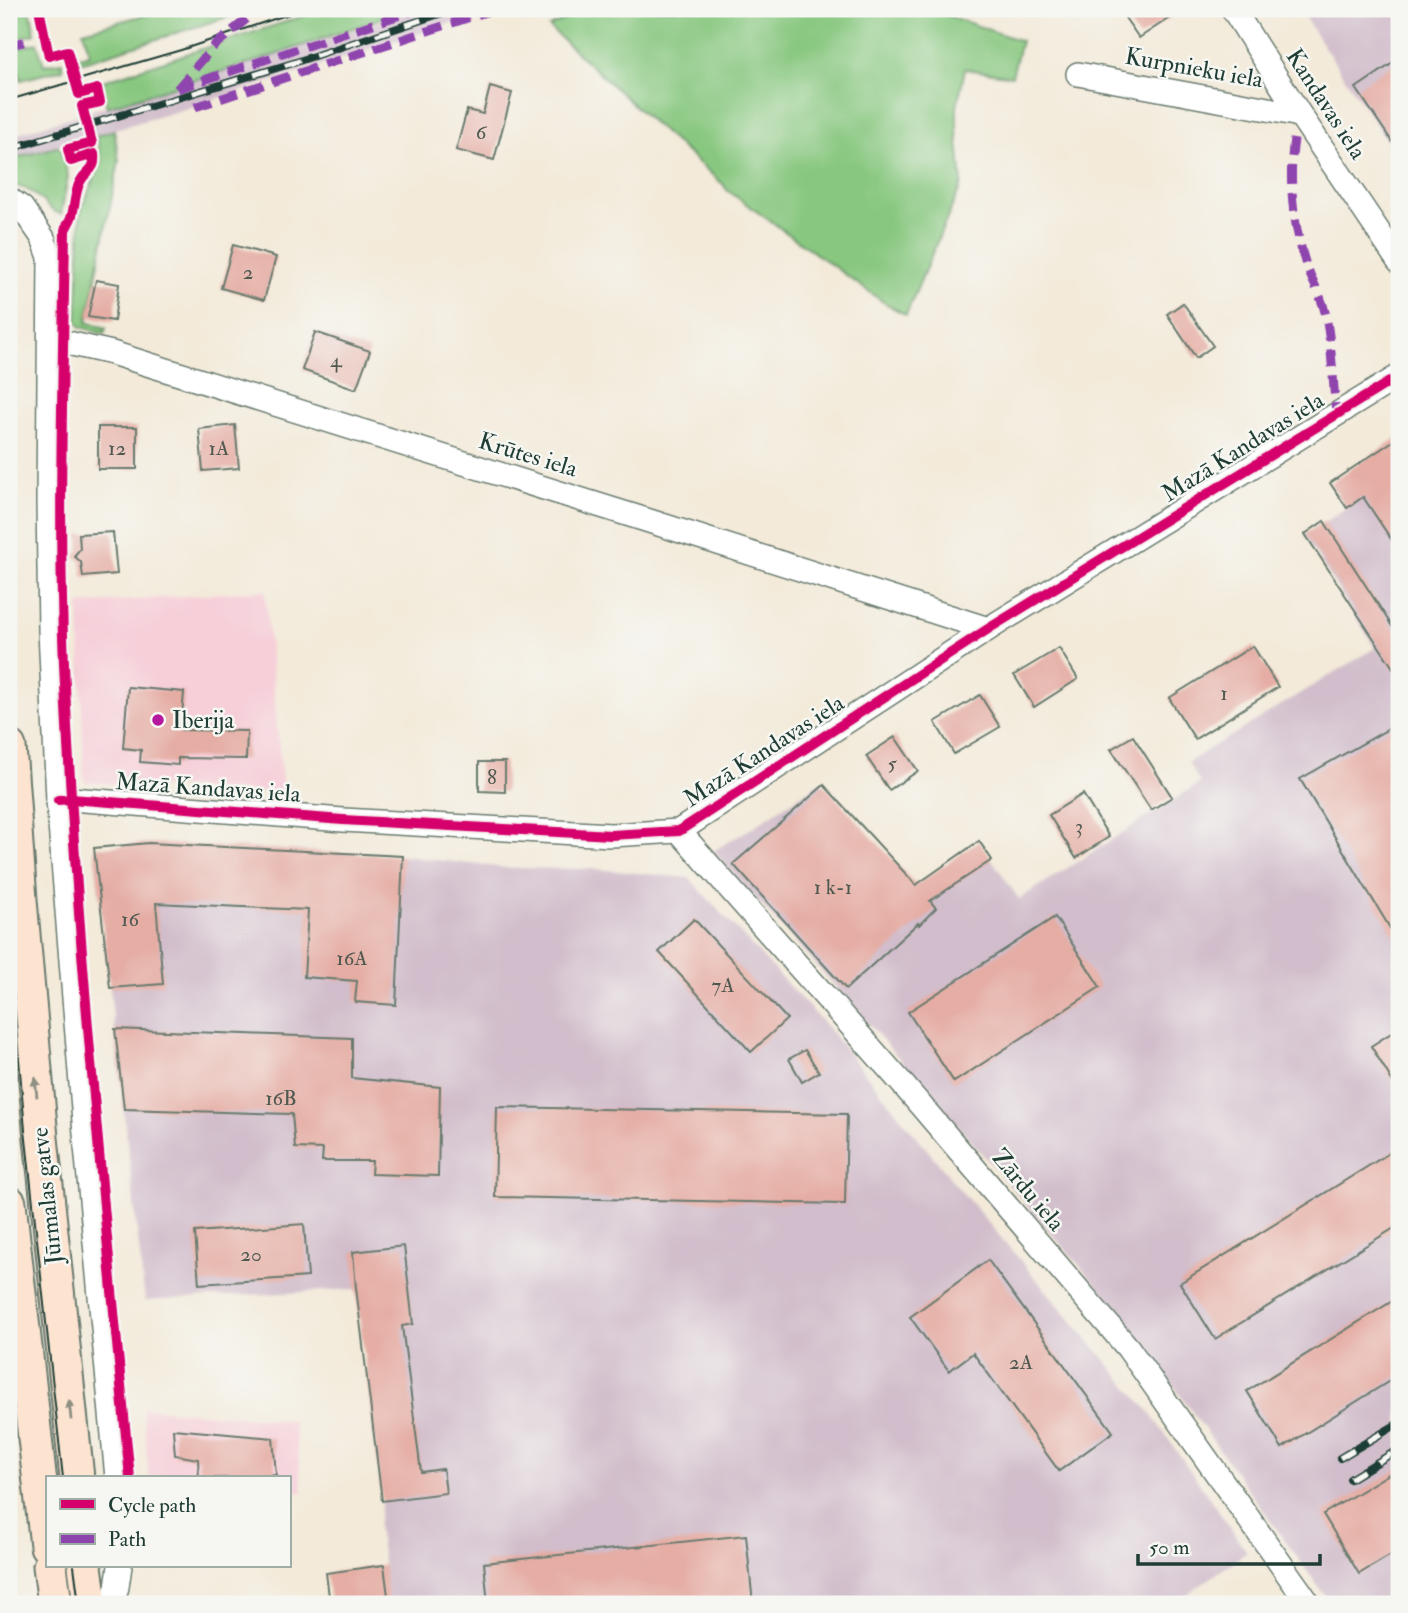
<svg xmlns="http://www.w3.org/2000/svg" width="1408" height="1613" viewBox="0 0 1408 1613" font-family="'IM FELL Double Pica',serif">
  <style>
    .built { fill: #f6cfd9 }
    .industrial { fill: #d1bdcb }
    .green { fill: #87c77f; stroke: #53825a; stroke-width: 2 }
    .building { fill: #e5ada4 }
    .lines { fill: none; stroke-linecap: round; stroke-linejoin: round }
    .street-casing { stroke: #697a6e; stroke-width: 26 }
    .secondary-casing { stroke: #697a6e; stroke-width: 37 }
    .street { stroke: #fff; stroke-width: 23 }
    .secondary { stroke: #fde4d1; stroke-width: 33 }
    .tram { stroke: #1f3d34; stroke-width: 2 }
    .rail-casing { stroke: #1f3d34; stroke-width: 8 }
    .rail { stroke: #f6f6f2; stroke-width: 5; stroke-dasharray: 16; stroke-linecap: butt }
    .quiet { stroke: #8e44ad; stroke-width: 9; stroke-dasharray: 18 9; stroke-linecap: butt }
    .cycleway-casing { stroke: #f6f6f2; stroke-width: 15 }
    .cycleway { stroke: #d6006c; stroke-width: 10 }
    .oneway { fill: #8e9082 }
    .poi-dot { fill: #b5179e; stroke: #f6f6f2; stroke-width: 2.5 }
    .labels { text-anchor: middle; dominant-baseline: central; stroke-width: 5; stroke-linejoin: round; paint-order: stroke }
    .number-label { font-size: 21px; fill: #505950 }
    .street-label { font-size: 24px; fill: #1f3d34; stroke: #f6f6f2 }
    .poi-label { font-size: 24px; fill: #1f3d34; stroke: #f6f6f2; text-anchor: start }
  </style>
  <rect width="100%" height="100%" fill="#f6f6f2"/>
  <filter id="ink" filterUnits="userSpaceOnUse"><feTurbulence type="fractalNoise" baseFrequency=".0143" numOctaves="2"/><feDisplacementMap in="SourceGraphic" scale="14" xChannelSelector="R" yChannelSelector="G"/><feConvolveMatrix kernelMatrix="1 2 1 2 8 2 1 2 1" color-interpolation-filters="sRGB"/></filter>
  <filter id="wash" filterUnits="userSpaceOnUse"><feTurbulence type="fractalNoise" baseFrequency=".00686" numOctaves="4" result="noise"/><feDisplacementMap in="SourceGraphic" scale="28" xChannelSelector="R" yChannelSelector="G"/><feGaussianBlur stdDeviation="1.57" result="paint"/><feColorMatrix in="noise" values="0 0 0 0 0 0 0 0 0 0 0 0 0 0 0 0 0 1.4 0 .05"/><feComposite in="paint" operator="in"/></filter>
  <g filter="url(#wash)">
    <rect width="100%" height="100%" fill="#f3ead9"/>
    <g class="built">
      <path d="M265,590L283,793L84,782L79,604Z"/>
      <path d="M143,1408L293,1421L303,1492L289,1493V1478H149Z"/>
    </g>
    <g class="industrial">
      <path d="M418,9H495L188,108L9,160V136L341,34Z"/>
      <path d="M1299,9H1399V159Z"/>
      <path d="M1399,437V1604H1331L1120,1312L862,1016L713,851L750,829L821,782L916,885L979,841L1019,899L1200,783L1188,762L1375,648L1304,535L1346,508L1330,483Z"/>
      <path d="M149,843L403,856L506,868L596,869L689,878L828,1028L956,1185L1148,1410L1247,1552L1174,1604H389L378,1526L382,1501L356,1289L145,1301L94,848Z"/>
    </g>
    <g class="green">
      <path d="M9,9H30L35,34L12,40Z"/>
      <path d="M168,9H253L77,64L75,58L90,54L83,31Z"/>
      <path d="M325,9H408L269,57L107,107L100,82Z"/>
      <path d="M587,9H929L1021,41L1012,76L965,69L957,106V130L962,183L906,315L886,304L727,190L723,184L651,121L549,27Z"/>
      <path d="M37,43L44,65L62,62L63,69L21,80L13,49Z"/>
      <path d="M114,130L119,161L87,322L106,328L104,334L81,327L77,322L81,210L102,160L96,136Z"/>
      <path d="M60,146L68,176L61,214C50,212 46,203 37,196C30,190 18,185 9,184V160Z"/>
    </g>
    <g id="blocks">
      <g class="building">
        <path d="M1119,9H1183L1139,38Z"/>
        <path d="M1399,59V152L1356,88Z"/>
        <path d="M490,87L512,93L494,160L456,150L467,110L483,114Z"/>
        <path d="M233,245L276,257L264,300L221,288Z"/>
        <path d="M96,280L119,284L114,321L88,317Z"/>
        <path d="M1183,303L1213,346L1196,358L1167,314Z"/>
        <path d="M315,332L370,351L356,389L302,370Z"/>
        <path d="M235,425L239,468L203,471L199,429Z"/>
        <rect x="98" y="427" width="39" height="42"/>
        <path d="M1399,437V551L1363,497L1347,508L1330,483Z"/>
        <path d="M1324,521L1399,637V677L1305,534Z"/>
        <path d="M113,532L117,574L83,577L81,562L74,556L80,549L79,534Z"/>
        <path d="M1253,646L1278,687L1195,739L1169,698Z"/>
        <path d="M1059,648L1078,679L1034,707L1014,675Z"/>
        <path d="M128,687L184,692L181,730L247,731L246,759L178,758V765L140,762L141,750L123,748Z"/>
        <path d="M980,695L1000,727L954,754L935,722Z"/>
        <path d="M1399,723V943L1300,779Z"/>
        <path d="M1133,736L1172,797L1151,810L1111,749Z"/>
        <path d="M895,737L918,771L889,790L866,756Z"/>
        <path d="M479,762H505V792L479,791Z"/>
        <path d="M824,785L916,885L979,841L992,860L930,901L936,908L919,925L918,923L846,989L733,864Z"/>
        <path d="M1083,794L1109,837L1076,858L1049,815Z"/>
        <path d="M149,843L403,856L396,1005L355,1002L357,981L304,977L308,910L156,903L163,984L110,988L94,848Z"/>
        <path d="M1055,917L1100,987L954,1082L908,1012Z"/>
        <path d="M694,919L787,1019L751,1052L659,952Z"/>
        <path d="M1399,1028V1092L1371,1046Z"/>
        <path d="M115,1029L352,1038V1078L440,1087L438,1176L371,1174L372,1161H322L323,1149L295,1148L292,1114L124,1109Z"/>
        <path d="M805,1050L819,1072L802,1082L789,1059Z"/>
        <path d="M497,1107L847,1114L845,1204L495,1197Z"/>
        <path d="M1399,1147V1225L1215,1339L1180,1283Z"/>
        <path d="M304,1224L308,1277L199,1284L195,1232Z"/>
        <path d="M404,1246L413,1324L402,1326L421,1472L443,1469L446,1493L382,1501L356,1288L353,1252Z"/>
        <path d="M988,1260L1113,1432L1059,1471L973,1353L949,1371L910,1317Z"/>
        <path d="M1399,1297V1375L1282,1448L1247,1391Z"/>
        <path d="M173,1429L273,1438L276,1475L248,1478H199L198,1459L175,1455Z"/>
        <path d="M1399,1468V1550L1359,1574L1323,1514Z"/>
        <path d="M746,1535L753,1604H488L484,1563Z"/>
        <path d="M384,1565L389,1604H330L326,1573Z"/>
      </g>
    </g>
  </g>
  <g filter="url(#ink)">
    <use href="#blocks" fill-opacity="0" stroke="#697a6e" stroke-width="2"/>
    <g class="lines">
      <defs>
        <g id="street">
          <path d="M1233,9L1300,115L1399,262"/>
          <path d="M1078,74L1300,115"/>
          <path d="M9,199L22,208L43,238L50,257L48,502L50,631L58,800L86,1146L117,1478"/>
          <path d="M50,339L112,353L643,519L988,629"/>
          <path d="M58,800L71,799L343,820L611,835L679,831L988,629L1399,376"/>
          <path d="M679,831L899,1080L1128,1348L1309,1604"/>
          <path d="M112,1604L117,1587L120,1566"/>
        </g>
        <g id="secondary">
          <path d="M9,747L20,900L41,1138L77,1478"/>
          <path d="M9,1203L47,1546"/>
          <path d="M50,1566L55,1604"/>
          <path d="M85,1566L90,1604"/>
        </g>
      </defs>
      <use href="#street" class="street-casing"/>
      <use href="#secondary" class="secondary-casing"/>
      <use href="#street" class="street"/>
      <use href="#secondary" class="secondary"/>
      <g class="tram">
        <path d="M9,100L181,50L304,9"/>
        <path d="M9,941L25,1130L63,1478"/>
        <path d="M74,1566L79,1604"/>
      </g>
      <defs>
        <g id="rail">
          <path d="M9,149L293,63L454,9"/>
          <path d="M1340,1458L1399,1423"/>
          <path d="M1350,1479L1399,1449"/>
        </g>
      </defs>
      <use href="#rail" class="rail-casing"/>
      <use href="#rail" class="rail"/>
      <g class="quiet">
        <path d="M9,42L12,44L24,42"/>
        <path d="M9,82H10"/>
        <path d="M177,89L418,9"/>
        <path d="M177,89L215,45L259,9"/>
        <path d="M195,107L495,9"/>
        <path d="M1294,139C1288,180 1293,222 1305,262C1311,279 1321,295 1325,312C1332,345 1333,381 1336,414"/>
      </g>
      <defs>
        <g id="cycleway">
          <path d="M39,9L49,56L67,51L79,94L97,89L100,102L82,106L92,143L68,149L71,161L94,154C96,172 86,169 80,182C75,192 75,204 72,215C71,220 67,225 65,230C63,374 58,519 64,664C76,936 104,1207 130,1478"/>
          <path d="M58,800L71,799L343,820L611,835L679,831L988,629L1399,376"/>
        </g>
      </defs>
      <use href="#cycleway" class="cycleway-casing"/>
      <use href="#cycleway" class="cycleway"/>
    </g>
    <defs><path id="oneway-solid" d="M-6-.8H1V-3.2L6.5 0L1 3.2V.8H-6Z" transform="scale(1.75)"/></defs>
    <g class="oneway">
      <use href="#oneway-solid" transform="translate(36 1087) rotate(-95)"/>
      <use href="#oneway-solid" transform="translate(70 1410) rotate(-96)"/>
    </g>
  </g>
  <circle class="poi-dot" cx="158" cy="720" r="7"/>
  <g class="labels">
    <g class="number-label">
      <text x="481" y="132">6</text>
      <text x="248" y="272">2</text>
      <text x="336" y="360">4</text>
      <text x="117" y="448">12</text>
      <text x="219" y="448">1A</text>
      <text x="1224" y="693">1</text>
      <text x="892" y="763">5</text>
      <text x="492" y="777">8</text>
      <text x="1079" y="826">3</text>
      <text x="833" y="887">1 k-1</text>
      <text x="130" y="919">16</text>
      <text x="352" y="958">16A</text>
      <text x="723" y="985">7A</text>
      <text x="281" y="1098">16B</text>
      <text x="251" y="1254">20</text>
      <text x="1021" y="1362">2A</text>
    </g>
    <g class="street-label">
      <text transform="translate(1194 68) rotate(10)">Kurpnieku iela</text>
      <text transform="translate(1326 104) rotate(57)">Kandavas iela</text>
      <text transform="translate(1243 447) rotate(-32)">Mazā Kandavas iela</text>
      <text transform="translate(528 455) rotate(17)">Krūtes iela</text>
      <text transform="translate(764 751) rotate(-33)">Mazā Kandavas iela</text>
      <text transform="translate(208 788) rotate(4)">Mazā Kandavas iela</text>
      <text transform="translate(1028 1190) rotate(50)">Zārdu iela</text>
      <text transform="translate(47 1196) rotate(-96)">Jūrmalas gatve</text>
    </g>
    <g class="poi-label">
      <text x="172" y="720">Iberija</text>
    </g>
  </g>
  <rect width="1408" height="1613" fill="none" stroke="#f6f6f2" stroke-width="35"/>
  <rect x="46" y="1476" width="245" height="91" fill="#f6f6f2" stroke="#a0aca6" stroke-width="2"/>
  <rect x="60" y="1499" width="35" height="10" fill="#d6006c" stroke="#a0aca6" stroke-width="2"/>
  <text x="108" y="1512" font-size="21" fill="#1f3d34">Cycle path</text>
  <rect x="60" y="1534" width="35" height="10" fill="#8e44ad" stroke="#a0aca6" stroke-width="2"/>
  <text x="108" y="1546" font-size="21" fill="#1f3d34">Path</text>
  <path d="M1138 1554v10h182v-10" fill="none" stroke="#1f3d34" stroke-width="3.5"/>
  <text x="1149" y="1554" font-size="21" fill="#1f3d34" stroke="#f6f6f2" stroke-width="5" paint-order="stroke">50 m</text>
</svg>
